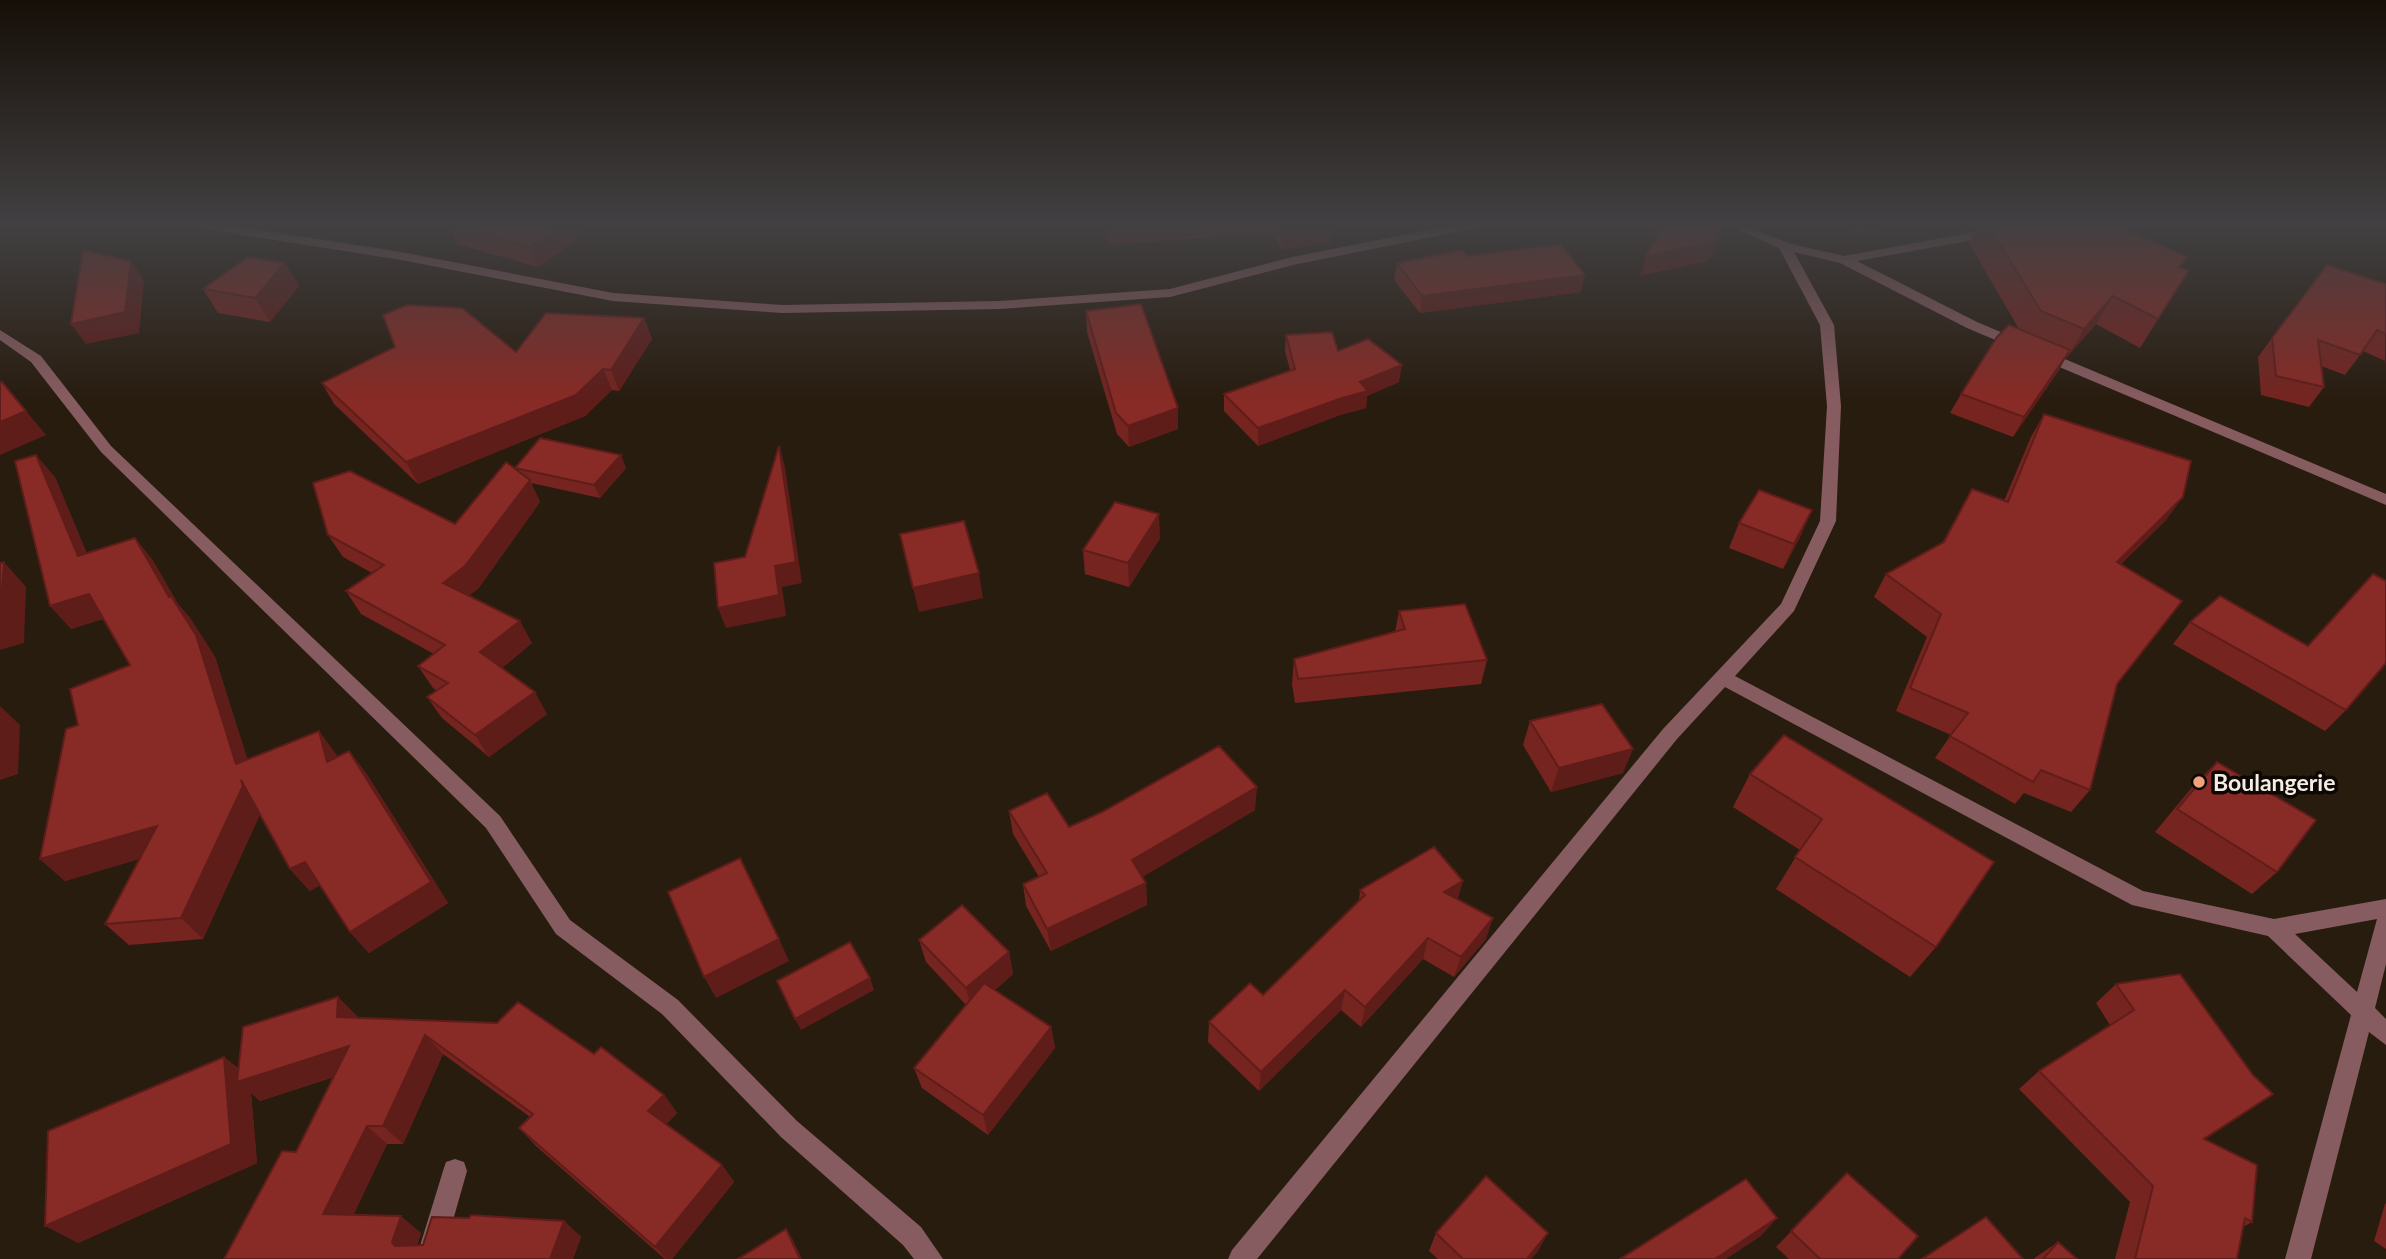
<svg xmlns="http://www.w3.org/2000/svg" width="2386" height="1259" viewBox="0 0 2386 1259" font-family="Lato,sans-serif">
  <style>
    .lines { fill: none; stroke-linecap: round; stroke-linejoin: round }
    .street { fill: #875c60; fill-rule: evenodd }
    .wall { fill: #752420 }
    .shaded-wall { fill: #5f1d1a }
    .building { fill: #882a25; stroke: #5f1d1a; stroke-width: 2 }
    .poi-dot { fill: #f1a17b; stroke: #0d0804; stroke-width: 2.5 }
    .labels { text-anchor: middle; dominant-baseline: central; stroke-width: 7; stroke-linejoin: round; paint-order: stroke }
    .poi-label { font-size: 23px; font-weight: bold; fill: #f5ede4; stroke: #0d0804; text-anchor: start }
  </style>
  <rect width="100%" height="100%" fill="#281c0f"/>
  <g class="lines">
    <g class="street">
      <path d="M193,224H223L401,252L613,293L782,305L999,301L1170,289L1292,257L1458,224H1483L1477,228L1293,265L1170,297L999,309L782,313L613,301L401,260L199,228Z"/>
      <path d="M1725,224H1742L1788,243L1844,256L2019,224H2046L2040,228L1857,261L1977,322L2386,494V505L1967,328L1840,263L1794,252L1834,325L1841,406L1836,521L1794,611L1735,676L2143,891L2274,919L2386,899V964L2375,1008L2386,1019V1045L2369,1032L2311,1259H2285L2351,1015L2268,936L2132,905L1725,687L1677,739L1257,1259H1228L1232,1250L1663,729L1781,604L1820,521L1827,406L1820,325L1779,248ZM2377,919L2357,992L2295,934Z"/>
      <path d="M0,330L41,356L111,446L500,816L570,920L678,1000L797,1121L921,1227L943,1259H914L903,1245L781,1137L662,1014L556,934L486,828L101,452L31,362L0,340Z"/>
      <path d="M455,1159L464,1162L467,1171L442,1259H416L443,1171L446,1162Z"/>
    </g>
  </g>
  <g class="wall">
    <path d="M449,224H581L585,235L538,267L457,244Z"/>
    <path d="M1107,224H1333L1332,242L1282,250L1271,233L1108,245Z"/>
    <path d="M1842,224H1915L1859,236Z"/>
    <path d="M1939,224H2117L2128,231L2188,257L2181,267L2189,270L2140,348L2096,324L2067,357H2066L2059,370L2013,437L1950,413L1961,394L2019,329L1969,243L1976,229L1962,232L1959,226L1944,228Z"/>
    <path d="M1467,256L1581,292L1420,313L1394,280L1397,263Z"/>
    <path d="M285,263L299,286L270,322L218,313L203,289Z"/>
    <path d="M2386,284L2385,361L2363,351L2345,375L2321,366L2324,387L2309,407L2261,395L2258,357L2272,338Z"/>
    <path d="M1086,311L1178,429L1129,447L1117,434L1087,332Z"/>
    <path d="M644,318L652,339L619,391L612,390L585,416L418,484L334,404L322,383L395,347L516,352Z"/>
    <path d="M1286,335L1338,351L1399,382L1367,396L1366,408L1340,415L1258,446L1224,411V394L1290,370L1285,351Z"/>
    <path d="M2044,414L2166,520L2121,564L2117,684L2090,790L2071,812L2024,793L2015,804L1935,758L1951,735L1896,711L1927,637L1874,597L1886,574L1942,543L1972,489L2004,501L2031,437Z"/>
    <path d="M515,468H626L600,498L531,483L540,502L478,589L469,595L532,643L502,668L547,714L489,757L442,718L427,697L436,690L433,688L418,666L434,654L361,614L346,591L372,573L343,557L328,535L455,524L515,469Z"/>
    <path d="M55,477L87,554L135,538L153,561L178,604L190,618L215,657L247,759L336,754L337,757L349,751L366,773L448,903L369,953L350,932L320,885L310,891L290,869L260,814L203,939L129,945L105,924L139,859L65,881L40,859L78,725L130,665L103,619L71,629Z"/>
    <path d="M1739,523L1801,535L1783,569L1729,548Z"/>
    <path d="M1160,538L1129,587L1085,574L1083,550Z"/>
    <path d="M1399,611L1487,660L1481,684L1295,703L1292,684L1294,659L1395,632Z"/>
    <path d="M2190,622L2346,710L2325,731L2173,644Z"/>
    <path d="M1530,721L1623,773L1551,792L1523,745Z"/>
    <path d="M1784,735L1936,947L1910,977L1776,889L1800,850L1733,807L1750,774Z"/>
    <path d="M2217,762L2277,872L2252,894L2155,832L2194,785Z"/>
    <path d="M1255,810L1142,877L1146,883L1147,905L1051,951L1026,906L1023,884L1039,877L1013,834L1009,811L1069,827Z"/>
    <path d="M1360,890L1458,899L1486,939L1454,977L1423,959L1361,1027L1341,1010L1259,1091L1208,1042L1209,1022L1263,995L1359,900Z"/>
    <path d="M919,940L1009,952L1013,974L995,990L1051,1027L1055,1048L988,1135L922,1088L914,1068L966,1005L926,962Z"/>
    <path d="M2116,984L2253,1075L2273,1094L2205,1139L2252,1222L2243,1227L2237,1259H2115L2130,1202L2019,1089L2039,1071L2110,1025L2096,1003Z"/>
    <path d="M358,1017L594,1054L664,1095L677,1113L666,1124L722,1165L734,1182L672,1259H665L536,1146L519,1128L530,1117L443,1054L403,1144H387L353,1215L421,1233L417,1245L564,1221L581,1237L573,1259H224L296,1152L334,1077L260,1101L251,1093L257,1163L78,1243L224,1057L239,1069Z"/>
    <path d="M1847,1173L1898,1259H1789L1776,1247Z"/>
    <path d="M2386,1203V1249L2374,1241L2385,1204Z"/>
    <path d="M1436,1233L1538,1251L1531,1259H1438L1429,1251Z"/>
    <path d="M2058,1242L2077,1259H2034L2036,1257Z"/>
  </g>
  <g class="shaded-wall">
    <path d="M564,224H581L585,235L538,267L530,247Z"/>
    <path d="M1310,224H1333L1332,242L1282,250L1283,228Z"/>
    <path d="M1723,224H1727L1708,261L1640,276L1646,256Z"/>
    <path d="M1864,224H1915L1859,236Z"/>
    <path d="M1946,224H1959V226L1944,228Z"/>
    <path d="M1966,224H1978L1976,229L1962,232Z"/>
    <path d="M131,261L144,281L139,333L86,344L71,324Z"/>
    <path d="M285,263L299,286L270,322L255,298Z"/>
    <path d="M1585,275L1581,292L1420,313L1422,296Z"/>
    <path d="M2113,296L2096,324L2067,357L2084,329Z"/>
    <path d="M644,318L652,339L619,391L611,370Z"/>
    <path d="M2070,350L2059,370L2013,437L2024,417Z"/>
    <path d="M1402,365L1399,382L1367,396L1366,408L1340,415L1258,446V428L1360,382Z"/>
    <path d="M603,369L612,390L585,416L418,484L406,462Z"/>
    <path d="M1178,408V429L1129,447L1128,426Z"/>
    <path d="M26,411L46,435L0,455V422Z"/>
    <path d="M779,446L785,467L802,583L782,587L786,616L726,628L718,608L775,566Z"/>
    <path d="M36,455L55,477L97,579L78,556Z"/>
    <path d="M621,455L626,468L600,498L594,485Z"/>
    <path d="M530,480L540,502L478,589L456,605L443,583Z"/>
    <path d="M2183,497L2166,520L2100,585L2117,562Z"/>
    <path d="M1812,510L1801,535L1783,569L1794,544Z"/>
    <path d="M1159,514L1160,538L1129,587L1128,563Z"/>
    <path d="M135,538L153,561L178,604L190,618L215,657L256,786L236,764L169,597Z"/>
    <path d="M4,562L26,587L24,643L0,650V618Z"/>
    <path d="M979,573L983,598L919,612L913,588Z"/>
    <path d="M89,594L109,617L71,629L50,606Z"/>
    <path d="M520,621L532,643L494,675L480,652Z"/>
    <path d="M535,692L547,714L489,757L475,735Z"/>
    <path d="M0,706L20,725L18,774L0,780Z"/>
    <path d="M319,731L336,754L345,785L327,762Z"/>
    <path d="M1633,749L1623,773L1551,792L1559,768Z"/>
    <path d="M349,751L366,773L448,903L369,953L350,932Z"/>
    <path d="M241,780L263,808L203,939L181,918Z"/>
    <path d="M1257,787L1255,810L1134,882L1132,860Z"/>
    <path d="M157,826L179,847L65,881L40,859Z"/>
    <path d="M305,862L324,883L310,891L290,869Z"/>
    <path d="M1463,881L1457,902L1444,892Z"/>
    <path d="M1146,883L1147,905L1051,951L1047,929Z"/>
    <path d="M1493,918L1486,939L1454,977L1461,957Z"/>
    <path d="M1428,938L1423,959L1361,1027L1365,1007Z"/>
    <path d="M779,939L789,961L716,998L704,977Z"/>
    <path d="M1009,952L1013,974L972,1010L966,988Z"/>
    <path d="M870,978L874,990L801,1030L795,1019Z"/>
    <path d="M1345,990L1341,1010L1259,1091L1261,1072Z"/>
    <path d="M338,997L358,1017L357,1036L337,1017Z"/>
    <path d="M1051,1027L1055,1048L988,1135L983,1115Z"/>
    <path d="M425,1035L443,1054L403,1144L383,1126Z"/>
    <path d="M349,1046L369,1065L260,1101L251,1093L257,1163L78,1243L45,1226L224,1057L249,1078Z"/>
    <path d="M2273,1094L2248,1111L2180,1156L2204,1139Z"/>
    <path d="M664,1095L677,1113L661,1130L648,1111Z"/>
    <path d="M367,1126L387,1144L346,1231L323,1214Z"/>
    <path d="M722,1165L734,1182L672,1259H666L655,1247Z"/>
    <path d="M401,1216L421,1233L413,1258L395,1246L392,1242Z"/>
    <path d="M1777,1218L1761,1236L1726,1259H1715Z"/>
    <path d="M564,1221L581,1237L573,1259H550Z"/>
    <path d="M786,1229L792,1238L802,1259H800Z"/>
    <path d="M1548,1233L1538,1251L1531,1259H1527Z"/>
  </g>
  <g class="building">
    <path d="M449,224H564L530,247Z"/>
    <path d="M1281,224H1310L1283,228Z"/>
    <path d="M1665,224H1723L1715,241L1646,256Z"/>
    <path d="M1987,224H2117L2128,231L2188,257L2179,267L2189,270L2158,319L2113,296L2084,329L2041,311Z"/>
    <path d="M1561,244L1585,275L1422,296L1397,263L1462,250L1467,256Z"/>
    <path d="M83,250L131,261L125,312L71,324Z"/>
    <path d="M248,257L285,263L255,298L203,289Z"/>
    <path d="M2327,265L2386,284V334L2377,330L2360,355L2318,340L2324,387L2276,376L2272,338Z"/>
    <path d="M1141,304L1178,408L1128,426L1116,413L1086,311Z"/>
    <path d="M407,305L462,308L516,352L546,313L644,318L611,370L603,369L576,395L406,462L322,383L395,347L383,315Z"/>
    <path d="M2009,325L2070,350L2024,417L1961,394L1997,337Z"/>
    <path d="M1332,332L1338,351L1368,339L1402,365L1360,382L1368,391L1342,398L1258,428L1224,394L1295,369L1286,335Z"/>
    <path d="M0,382H2L26,411L0,422Z"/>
    <path d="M2044,414L2191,461L2183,497L2117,562L2182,601L2117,684L2090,790L2041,770L2033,782L1950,736L1968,713L1910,688L1941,614L1886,574L1944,542L1972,489L2008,502Z"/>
    <path d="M540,438L621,455L594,485L515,468Z"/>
    <path d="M779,446L796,562L775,566L779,595L718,608L714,563L745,557Z"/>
    <path d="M36,455L78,556L135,538L169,597L171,596L196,635L236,764L319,731L327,762L349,751L431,882L350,932L305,862L290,869L241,780L243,786L181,918L105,924L157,826L40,859L66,729L78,725L70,689L130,665L89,594L50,606L15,461Z"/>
    <path d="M506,462L530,480L465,566L443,583L520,621L480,652L535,692L475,735L427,697L448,683L418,666L445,645L346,591L384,565L328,535L313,483L350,471L455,524Z"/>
    <path d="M1759,490L1812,510L1794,544L1739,523Z"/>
    <path d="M1115,502L1159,514L1128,563L1083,550Z"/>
    <path d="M964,521L979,573L913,588L900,534Z"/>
    <path d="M4,562L0,618V563Z"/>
    <path d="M2373,574L2386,581V663L2346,710L2190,622L2220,596L2308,646Z"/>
    <path d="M1465,604L1487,660L1298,679L1294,659L1405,629L1399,611Z"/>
    <path d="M1602,704L1633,749L1559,768L1530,721Z"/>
    <path d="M1784,735L1994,862L1936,947L1795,857L1822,819L1750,774Z"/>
    <path d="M1219,746L1257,787L1132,860L1146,883L1047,929L1023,884L1047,873L1009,811L1047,793L1069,827L1102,812Z"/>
    <path d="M2217,762L2316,820L2277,872L2177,809Z"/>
    <path d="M1434,847L1463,881L1444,892L1493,918L1461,957L1428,938L1365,1007L1345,990L1261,1072L1209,1022L1250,983L1263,995L1365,895L1360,890Z"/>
    <path d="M740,858L779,939L704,977L668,892Z"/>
    <path d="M962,905L1009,952L966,988L919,940Z"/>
    <path d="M850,942L870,978L795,1019L777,981Z"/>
    <path d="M2180,974L2253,1075L2273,1094L2204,1139L2257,1165L2252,1222L2245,1218L2237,1259H2135L2153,1186L2039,1071L2134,1010L2116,984Z"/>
    <path d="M984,983L1051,1027L983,1115L914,1068Z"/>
    <path d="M338,997L337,1017L497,1023L518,1002L594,1054L601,1047L664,1095L648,1111L722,1165L655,1247L519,1128L533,1114L425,1035L383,1126H367L323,1214L401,1216L392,1242L395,1246L423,1245L432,1217L469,1218L471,1215L564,1221L550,1259H224L282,1151L296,1152L349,1046L237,1082L243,1027Z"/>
    <path d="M224,1057L231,1144L45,1226L48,1131Z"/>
    <path d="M1847,1173L1918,1236L1898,1259H1820L1791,1231Z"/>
    <path d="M1486,1176L1548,1233L1527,1259H1463L1436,1233Z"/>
    <path d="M1746,1179L1777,1218L1715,1259H1620Z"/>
    <path d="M1986,1217L2023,1259H1922Z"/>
    <path d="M786,1229L800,1259H738Z"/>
    <path d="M2058,1242L2077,1259H2043Z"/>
  </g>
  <linearGradient id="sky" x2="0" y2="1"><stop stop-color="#160f08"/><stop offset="0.56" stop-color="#424042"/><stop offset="1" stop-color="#424042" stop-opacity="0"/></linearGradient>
  <rect width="2386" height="400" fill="url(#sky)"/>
  <circle class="poi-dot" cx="2199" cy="782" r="7"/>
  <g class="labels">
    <g class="poi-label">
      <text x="2213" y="782">Boulangerie</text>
    </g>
  </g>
</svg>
